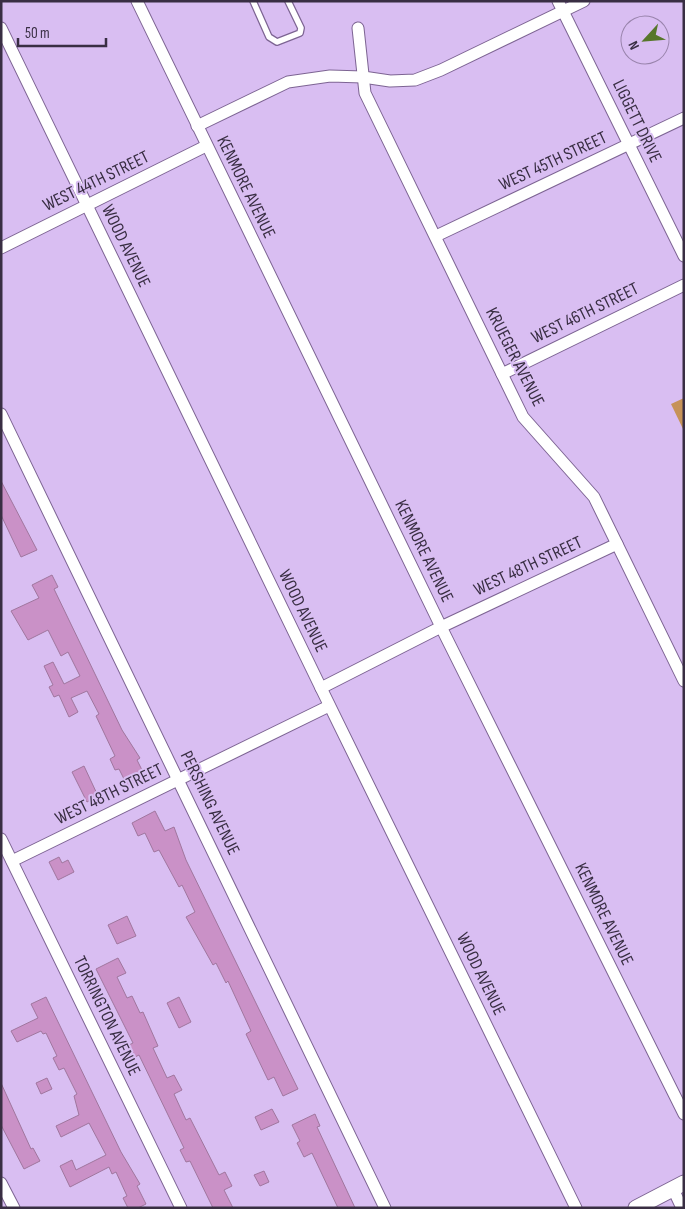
<svg xmlns="http://www.w3.org/2000/svg" width="685" height="1209" viewBox="0 0 685 1209" font-family="'Sofia Sans Condensed',sans-serif">
  <style>
    .forest { fill: #c69258 }
    .building { fill: #ca91c7; stroke: #a0769e }
    .lines { fill: none; stroke-linecap: round; stroke-linejoin: round }
    .service-casing { stroke: #7d6493; stroke-width: 8 }
    .minor-casing { stroke: #7d6493; stroke-width: 13 }
    .tertiary-casing { stroke: #7d6493; stroke-width: 17 }
    .service { stroke: #fff; stroke-width: 5.5 }
    .minor { stroke: #fff; stroke-width: 11 }
    .tertiary { stroke: #fff; stroke-width: 15 }
    .labels { text-anchor: middle; dominant-baseline: central; stroke-width: 4; stroke-linejoin: round; paint-order: stroke }
    .street-label { font-size: 18px; fill: #392e43; stroke: #d9bef2 }
  </style>
  <rect width="100%" height="100%" fill="#d9bef2"/>
  <path class="forest" d="M684,398V431L671,404Z"/>
  <g class="building">
    <path d="M1,481L37,550L21,557L1,515Z"/>
    <path d="M52,575L58,587L54,589L122,730L140,758L137,760L146,778L128,787L119,769L115,770L110,759L115,756L96,716L99,714L87,691L71,698L78,712L69,717L59,695L54,697L49,687L53,685L44,666L53,662L64,684L80,676L68,652L61,656L48,630L28,640L11,611L39,598L32,585Z"/>
    <path d="M84,766L98,796L87,802L72,772Z"/>
    <path d="M155,811L165,831L174,827L186,860L298,1089L283,1096L274,1077L268,1080L246,1034L251,1031L228,981L226,983L216,963L213,965L186,917L195,912L182,885L179,887L159,850L154,852L145,833L138,836L132,823Z"/>
    <path d="M59,857L62,863L68,860L74,872L58,880L49,862Z"/>
    <path d="M127,916L136,936L117,944L108,925Z"/>
    <path d="M118,958L126,973L117,977L127,998L132,996L140,1013L143,1012L158,1046L153,1048L167,1078L174,1075L182,1090L174,1094L186,1120L190,1118L219,1175L225,1172L232,1186L224,1190L233,1208H213L190,1161L186,1162L180,1150L184,1148L139,1055L135,1057L129,1045L133,1043L96,969Z"/>
    <path d="M46,997L121,1152L140,1184L137,1186L146,1204L138,1208H128L123,1198L127,1196L116,1172L112,1174L109,1167L70,1187L60,1166L72,1160L76,1170L106,1155L89,1123L61,1137L56,1126L79,1115L74,1096L77,1094L64,1068L59,1070L53,1058L57,1056L46,1033L43,1034L41,1031L17,1042L11,1031L38,1018L31,1004Z"/>
    <path d="M179,997L191,1022L179,1028L167,1003Z"/>
    <path d="M47,1078L52,1089L41,1094L36,1083Z"/>
    <path d="M1,1083L31,1149L33,1148L40,1161L24,1169L1,1125Z"/>
    <path d="M272,1109L279,1122L261,1130L255,1117Z"/>
    <path d="M315,1114L320,1126L317,1127L355,1208H338L312,1153L304,1157L297,1143L300,1141L292,1125Z"/>
    <path d="M264,1171L269,1182L260,1186L254,1175Z"/>
  </g>
  <g class="lines">
    <defs>
      <path id="service" d="M253,1L269,37L277,42L300,33L301,28L288,1"/>
      <g id="minor">
        <path d="M137,1L446,637L684,1114"/>
        <path d="M558,1L684,256"/>
        <path d="M1,28L321,688L576,1208"/>
        <path d="M358,28L365,93L523,417L594,497L684,681"/>
        <path d="M197,126L288,82L330,76L363,77L390,81L415,80L441,70L584,1"/>
        <path d="M436,236L684,118"/>
        <path d="M1,248L206,146"/>
        <path d="M502,374L684,285"/>
        <path d="M1,414L385,1208"/>
        <path d="M321,688L441,627L617,544"/>
        <path d="M1,839L181,1208"/>
        <path d="M12,861L329,706"/>
        <path d="M1,1183L14,1208"/>
        <path d="M673,1189L682,1208"/>
      </g>
      <path id="tertiary" d="M636,1208L684,1183"/>
    </defs>
    <use href="#service" class="service-casing"/>
    <use href="#minor" class="minor-casing"/>
    <use href="#tertiary" class="tertiary-casing"/>
    <use href="#service" class="service"/>
    <use href="#minor" class="minor"/>
    <use href="#tertiary" class="tertiary"/>
  </g>
  <g class="labels">
    <g class="street-label">
      <text transform="translate(637 121) rotate(64)">LIGGETT DRIVE</text>
      <text transform="translate(553 161) rotate(-25)">WEST 45TH STREET</text>
      <text transform="translate(96 181) rotate(-26)">WEST 44TH STREET</text>
      <text transform="translate(246 187) rotate(64)">KENMORE AVENUE</text>
      <text transform="translate(126 246) rotate(64)">WOOD AVENUE</text>
      <text transform="translate(585 313) rotate(-26)">WEST 46TH STREET</text>
      <text transform="translate(515 357) rotate(63)">KRUEGER AVENUE</text>
      <text transform="translate(424 551) rotate(64)">KENMORE AVENUE</text>
      <text transform="translate(528 566) rotate(-25)">WEST 48TH STREET</text>
      <text transform="translate(303 611) rotate(64)">WOOD AVENUE</text>
      <text transform="translate(109 794) rotate(-26)">WEST 48TH STREET</text>
      <text transform="translate(210 803) rotate(64)">PERSHING AVENUE</text>
      <text transform="translate(604 914) rotate(64)">KENMORE AVENUE</text>
      <text transform="translate(481 974) rotate(64)">WOOD AVENUE</text>
      <text transform="translate(107 1016) rotate(64)">TORRINGTON AVENUE</text>
    </g>
  </g>
  <rect width="685" height="1209" fill="none" stroke="#392e43" stroke-width="5"/>
  <g transform="translate(645 40) rotate(244)"><circle r="24" fill="#d9bef2" stroke="#9984ac"/>
  <path d="M0-4L9 19L0 12L-9 19Z" fill="#57762b"/>
  <text y="-8" font-size="14" font-weight="bold" text-anchor="middle" fill="#392e43">N</text>
  </g>
  <path d="M18 38v8h88v-8" fill="none" stroke="#392e43" stroke-width="2.5"/>
  <text x="25" y="38" font-size="15" fill="#392e43" stroke="#d9bef2" stroke-width="4" paint-order="stroke">50 m</text>
</svg>
